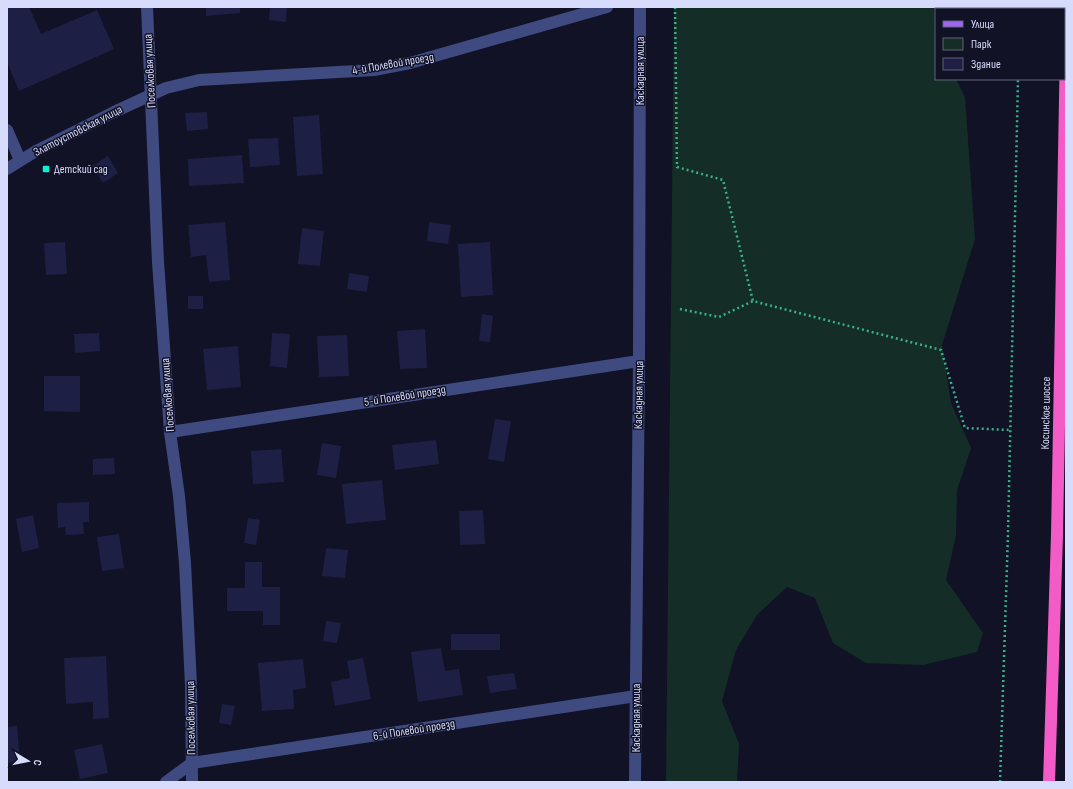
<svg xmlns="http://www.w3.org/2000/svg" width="1073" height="789" viewBox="0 0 1073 789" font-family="'Sofia Sans Condensed',sans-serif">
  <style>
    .green { fill: #142e27 }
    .building { fill: #1e1f44 }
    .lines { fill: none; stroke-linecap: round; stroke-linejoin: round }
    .path { stroke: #38af8d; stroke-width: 2.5; stroke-dasharray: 2 3; stroke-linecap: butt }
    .minor { stroke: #3f4b80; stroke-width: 12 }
    .major { stroke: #9f66f4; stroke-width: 12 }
    .highway { stroke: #f35bc6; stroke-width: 12 }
    .poi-dot { fill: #11eed2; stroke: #111225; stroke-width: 1.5 }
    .labels { text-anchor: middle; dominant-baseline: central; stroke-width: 3; stroke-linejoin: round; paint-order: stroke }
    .street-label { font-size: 12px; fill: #d7dbfc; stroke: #111225 }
    .poi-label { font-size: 12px; fill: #d7dbfc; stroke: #111225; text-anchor: start }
  </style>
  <rect width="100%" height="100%" fill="#111225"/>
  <path class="green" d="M674,7H934L936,79H956L965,97L975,239L942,345L951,403L971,448L957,490L956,535L946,580L983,633L977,652L923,665L866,663L833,643L815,598L787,587L757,615L736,650L722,701L739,744L737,782H666Z"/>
  <g class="building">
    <path d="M7,7H29L41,34L97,10L114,49L19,91L7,62Z"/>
    <path d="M206,7H240V13L206,16Z"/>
    <path d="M270,7H287L286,22L269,20Z"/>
    <path d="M207,112L208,129L187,131L185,113Z"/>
    <path d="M319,115L323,174L297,176L293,117Z"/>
    <path d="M278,138L280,165L250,167L248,139Z"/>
    <path d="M242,155L244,183L189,186L188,159Z"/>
    <path d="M108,156L118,173L103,183L92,166Z"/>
    <path d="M225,222L230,280L209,282L206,255L191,257L188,225Z"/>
    <path d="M429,222L451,225L448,244L427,241Z"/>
    <path d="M302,228L324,231L320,266L298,264Z"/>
    <path d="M65,242L67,274L46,275L44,243Z"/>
    <path d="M490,242L493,295L461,297L458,244Z"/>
    <path d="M349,273L369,276L367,292L347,289Z"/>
    <rect x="188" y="296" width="15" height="13"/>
    <path d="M482,314L493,316L490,342L479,341Z"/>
    <path d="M425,329L427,368L400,369L397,331Z"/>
    <path d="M99,333L100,351L75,353L74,334Z"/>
    <path d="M272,333L290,334L287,368L270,366Z"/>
    <path d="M347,335L349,376L319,377L317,336Z"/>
    <path d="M238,346L241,387L207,390L203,349Z"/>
    <path d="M44,376H80V412L44,411Z"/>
    <path d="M495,419L511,421L504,462L488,459Z"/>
    <path d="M436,440L439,464L395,470L392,445Z"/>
    <path d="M322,443L341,446L336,478L317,475Z"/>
    <path d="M281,449L284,482L253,484L251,451Z"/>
    <path d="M114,458L115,474L93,475V459Z"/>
    <path d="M382,480L386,520L346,524L342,484Z"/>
    <path d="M89,502V522H83L84,534L66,535L65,527L58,528L57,503Z"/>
    <path d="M483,510L485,544L460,545L459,511Z"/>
    <path d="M33,515L39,548L22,552L16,519Z"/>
    <path d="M248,518L260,520L256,545L244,543Z"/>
    <path d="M119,534L124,568L102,571L97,537Z"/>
    <path d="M326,548L348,550L345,578L322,576Z"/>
    <path d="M245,562H262V587H280V625H263V611H227V588H245Z"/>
    <path d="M326,621L341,623L337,643L323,641Z"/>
    <rect x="451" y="634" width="49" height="16"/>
    <path d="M441,648L445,671L459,669L463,695L418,702L411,652Z"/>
    <path d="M106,656L109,718L93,719V702L66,704L64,658Z"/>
    <path d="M363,658L371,699L335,706L331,682L350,678L347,661Z"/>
    <path d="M303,659L306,688L293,690L294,709L262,711L258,663Z"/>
    <path d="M514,673L517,689L490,693L487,676Z"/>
    <path d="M222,704L235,706L231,725L219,723Z"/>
    <path d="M17,726L20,762L7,763V727Z"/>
    <path d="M102,744L108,773L80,779L74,750Z"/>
  </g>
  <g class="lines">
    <g class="path">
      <path d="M675,7L677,167L723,180L753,301"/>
      <path d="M1019,9V7"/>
      <path d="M680,309L719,317L753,301L941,350L965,428L1010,430"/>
      <path d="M1000,782L1008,534L1018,79"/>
    </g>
    <g class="minor">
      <path d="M147,7L158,262L170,432L179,496L185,563L191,685L192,782"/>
      <path d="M7,130L20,160"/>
      <path d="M7,169L36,151L114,112L166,88L199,80L374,70L410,63L607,7"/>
      <path d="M170,432L639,361"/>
      <path d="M166,782L192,763L636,696"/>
      <path d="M635,782L639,361L640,7"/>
    </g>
    <g class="major">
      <path d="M1060,7V9"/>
      <path d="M1064,35L1066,48"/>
    </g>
    <path class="highway" d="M1049,782L1057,535L1066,45"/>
  </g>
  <rect class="poi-dot" x="42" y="165" width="8" height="8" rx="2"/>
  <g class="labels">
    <g class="street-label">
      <text transform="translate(393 64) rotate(-10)">4-й Полевой проезд</text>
      <text transform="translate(150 71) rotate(-93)">Поселковая улица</text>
      <text transform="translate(640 71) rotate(-90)">Каскадная улица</text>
      <text transform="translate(78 131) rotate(-27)">Златоустовская улица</text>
      <text transform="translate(168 395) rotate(-94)">Поселковая улица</text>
      <text transform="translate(639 395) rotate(-89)">Каскадная улица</text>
      <text transform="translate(405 396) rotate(-9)">5-й Полевой проезд</text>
      <text transform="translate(1046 413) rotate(-89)">Косинское шоссе</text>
      <text transform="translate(191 718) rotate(-91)">Поселковая улица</text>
      <text transform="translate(636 718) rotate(-90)">Каскадная улица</text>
      <text transform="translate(414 730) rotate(-9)">6-й Полевой проезд</text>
    </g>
    <g class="poi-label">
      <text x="54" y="169">Детский сад</text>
    </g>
  </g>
  <rect width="1073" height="789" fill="none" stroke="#d7dbfc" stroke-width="16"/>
  <rect x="935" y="8" width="130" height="72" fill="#111225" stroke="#60627b"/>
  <rect x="943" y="21" width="20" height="6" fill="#9f66f4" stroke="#60627b"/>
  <text x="971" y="28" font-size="12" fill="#d7dbfc">Улица</text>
  <rect x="943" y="38" width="20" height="12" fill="#142e27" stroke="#60627b"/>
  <text x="971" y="48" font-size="12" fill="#d7dbfc">Парк</text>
  <rect x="943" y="58" width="20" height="12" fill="#1e1f44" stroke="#60627b"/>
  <text x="971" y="68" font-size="12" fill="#d7dbfc">Здание</text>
  <g transform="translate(28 761) rotate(100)" stroke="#111225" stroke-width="3" paint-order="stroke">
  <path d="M0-3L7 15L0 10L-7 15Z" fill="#d7dbfc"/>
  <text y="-6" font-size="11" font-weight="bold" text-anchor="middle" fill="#d7dbfc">С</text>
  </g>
</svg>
